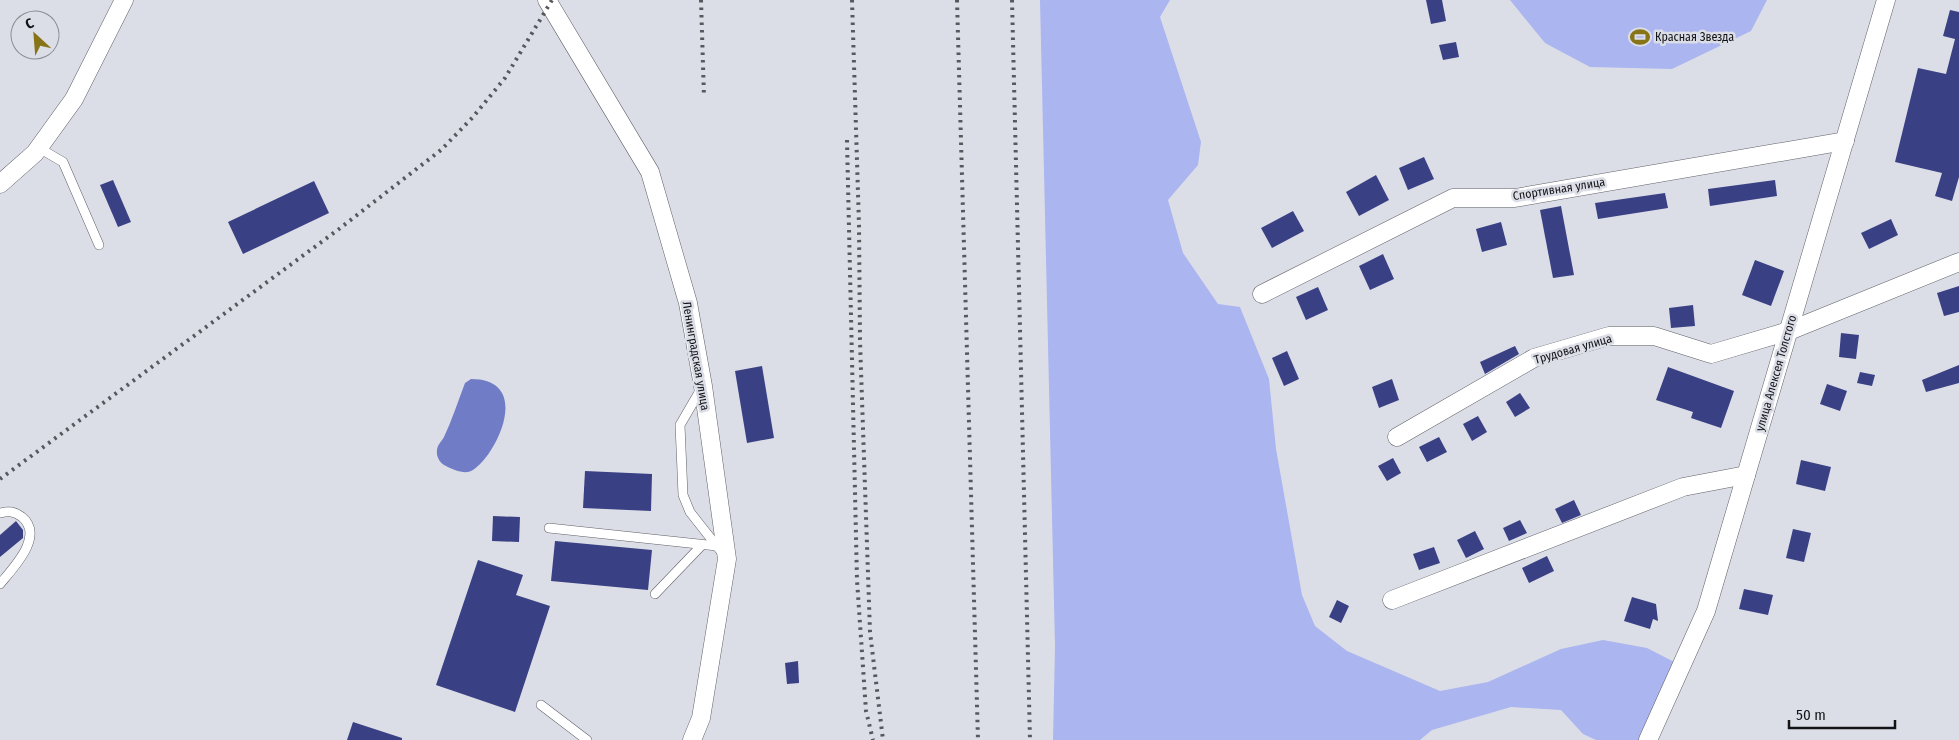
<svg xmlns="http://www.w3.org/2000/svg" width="1959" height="740" viewBox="0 0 1959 740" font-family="'Fira Sans Condensed',sans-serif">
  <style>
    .green { fill: #abb5f0 }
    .water { fill: #717cc6 }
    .building { fill: #3a4084 }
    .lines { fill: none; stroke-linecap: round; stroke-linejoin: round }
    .service-casing { stroke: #5f6169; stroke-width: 10 }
    .minor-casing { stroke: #5f6169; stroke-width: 19 }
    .service { stroke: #fff; stroke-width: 9 }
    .minor { stroke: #fff; stroke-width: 18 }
    .rail { stroke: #57585d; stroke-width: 4; stroke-dasharray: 2.5 5; stroke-linecap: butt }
    .labels { text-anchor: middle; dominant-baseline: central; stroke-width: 5; stroke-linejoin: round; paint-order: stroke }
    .poi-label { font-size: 12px; fill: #121316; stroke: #dcdee7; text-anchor: start }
    .street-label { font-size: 12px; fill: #121316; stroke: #dcdee7 }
  </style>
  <rect width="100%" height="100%" fill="#dcdee7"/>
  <g class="green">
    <path d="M1040,0H1170L1160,17L1201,142L1198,165L1168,200L1183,253L1218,304L1240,307L1269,379L1276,449L1302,595L1315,626L1347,651L1440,691L1488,682L1561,649L1603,640L1647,648L1682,666L1648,740H1596L1583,734L1561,710L1511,707L1432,730L1420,740H1053L1055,646Z"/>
    <path d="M1510,0H1767L1751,31L1672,69L1590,67L1545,43Z"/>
  </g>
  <path class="water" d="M471,379C539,379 489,469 468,472C461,473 451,469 446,466C440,463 436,457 437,450C437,445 442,441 444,437C452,420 458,401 465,383Z"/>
  <g class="building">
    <path d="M1426,0H1442L1446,21L1431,24Z"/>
    <path d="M1950,10L1959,12V177L1952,201L1935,196L1942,173L1895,162L1918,68L1946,74L1955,39L1943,36Z"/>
    <path d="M1456,42L1459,57L1443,60L1439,45Z"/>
    <path d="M1424,157L1434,179L1408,190L1399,168Z"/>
    <path d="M1376,175L1389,200L1359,216L1346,192Z"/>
    <path d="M113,180L131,222L118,227L100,185Z"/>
    <path d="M1775,180L1777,196L1710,206L1708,189Z"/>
    <path d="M314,181L329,213L243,254L228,222Z"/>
    <path d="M1665,193L1668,208L1598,219L1595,203Z"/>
    <path d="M1561,206L1574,275L1553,278L1540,210Z"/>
    <path d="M1293,211L1304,231L1272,248L1261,228Z"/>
    <path d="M1891,219L1898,235L1869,249L1861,233Z"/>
    <path d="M1501,222L1507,245L1482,252L1476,229Z"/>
    <path d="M1383,254L1394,279L1370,290L1359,266Z"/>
    <path d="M1755,260L1784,271L1771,306L1742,295Z"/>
    <path d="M1959,286V312L1944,316L1937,293Z"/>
    <path d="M1318,287L1328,310L1306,320L1296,297Z"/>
    <path d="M1693,305L1695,326L1671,328L1669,308Z"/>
    <path d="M1841,333L1859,335L1856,359L1839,357Z"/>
    <path d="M1515,346L1519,354L1485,374L1480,362Z"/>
    <path d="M1287,351L1299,379L1284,386L1272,358Z"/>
    <path d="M1959,365V383L1926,392L1922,380Z"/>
    <path d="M762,366L774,438L747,443L735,371Z"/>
    <path d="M1668,367L1734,391L1721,428L1691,418L1693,412L1656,400Z"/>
    <path d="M1860,372L1875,375L1872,386L1857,383Z"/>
    <path d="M1392,379L1399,400L1379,408L1372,387Z"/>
    <path d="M1827,384L1847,391L1840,411L1820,404Z"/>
    <path d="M1520,393L1530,408L1515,417L1506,402Z"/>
    <path d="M1478,416L1487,432L1472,441L1463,424Z"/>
    <path d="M1439,437L1447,452L1427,462L1419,447Z"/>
    <path d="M1393,458L1401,473L1387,481L1378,466Z"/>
    <path d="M1801,460L1831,467L1825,491L1796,484Z"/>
    <path d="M585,471L652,474L651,511L583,508Z"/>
    <path d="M1574,500L1581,515L1562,523L1555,509Z"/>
    <path d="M493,516L520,517L519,542L492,541Z"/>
    <path d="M1520,520L1527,533L1509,541L1503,528Z"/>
    <path d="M16,521L23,530V538L0,557V535Z"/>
    <path d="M1793,529L1811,533L1804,562L1786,558Z"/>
    <path d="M1475,531L1484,549L1466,558L1457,540Z"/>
    <path d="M555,541L652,550L648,590L551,581Z"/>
    <path d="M1434,547L1440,563L1419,570L1413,554Z"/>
    <path d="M1547,556L1554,571L1529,583L1522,568Z"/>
    <path d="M478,560L523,575L516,595L550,606L515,712L436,685Z"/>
    <path d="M1744,589L1773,595L1768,615L1739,609Z"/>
    <path d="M1632,597L1656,604L1658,621L1653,619L1650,629L1624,621Z"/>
    <path d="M1337,600L1349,606L1341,623L1329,617Z"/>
    <path d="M798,661L799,683L787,684L785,663Z"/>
    <path d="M353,722L402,738V740H347Z"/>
  </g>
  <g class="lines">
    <defs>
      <g id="service">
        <path d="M39,148L63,162L99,245"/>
        <path d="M701,389L680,425L683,495L690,512L723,554"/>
        <path d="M0,513C9,511 14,511 22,517C45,536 13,568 0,584"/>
        <path d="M549,528L717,546"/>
        <path d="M655,594L702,545"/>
        <path d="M541,705L587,740"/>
      </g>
      <g id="minor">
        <path d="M547,0L650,172L688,303L703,386L727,559L701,718L692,740"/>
        <path d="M0,184L35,153L74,99L124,0"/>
        <path d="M1262,294L1453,198H1515L1845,141"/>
        <path d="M1397,437L1534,358L1609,336H1654L1711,354L1789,331L1959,262"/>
        <path d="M1392,600L1683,487L1746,475"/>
        <path d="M1648,740L1706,611L1886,0"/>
      </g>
    </defs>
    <use href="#service" class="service-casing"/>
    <use href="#minor" class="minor-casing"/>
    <use href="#service" class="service"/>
    <use href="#minor" class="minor"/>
    <g class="rail">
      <path d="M701,0L704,97"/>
      <path d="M852,0L859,225L860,341L870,632L883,740"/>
      <path d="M957,0L978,740"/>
      <path d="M1012,0L1030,740"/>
      <path d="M847,140L857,580L866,711L873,740"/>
      <path d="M0,479L339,229L441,150L473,117L505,78L552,0"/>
    </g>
  </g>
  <defs>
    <symbol id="stadium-bare" viewBox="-9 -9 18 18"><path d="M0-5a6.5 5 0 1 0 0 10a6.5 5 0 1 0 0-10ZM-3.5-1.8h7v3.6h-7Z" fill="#877416" stroke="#dcdee7" stroke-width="2.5" paint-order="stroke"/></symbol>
  </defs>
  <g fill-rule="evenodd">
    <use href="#stadium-bare" x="1626" y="23" width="28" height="28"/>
  </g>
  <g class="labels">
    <g class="poi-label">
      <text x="1655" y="37">Красная Звезда</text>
    </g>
    <g class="street-label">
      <text transform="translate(1559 189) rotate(-9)">Спортивная улица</text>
      <text transform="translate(1573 349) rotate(-16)">Трудовая улица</text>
      <text transform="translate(696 356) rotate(80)">Ленинградская улица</text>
      <text transform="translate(1776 373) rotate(-74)">улица Алексея Толстого</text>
    </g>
  </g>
  <g transform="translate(35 35) rotate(334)"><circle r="24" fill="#dcdee7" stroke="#8b8d93"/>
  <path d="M0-4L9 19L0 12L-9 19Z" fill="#877416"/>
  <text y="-8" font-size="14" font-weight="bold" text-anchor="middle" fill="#121316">С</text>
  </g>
  <path d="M1789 720v8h106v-8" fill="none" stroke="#121316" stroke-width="2.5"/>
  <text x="1796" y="720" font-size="15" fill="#121316" stroke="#dcdee7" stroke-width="4" paint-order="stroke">50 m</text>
</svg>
